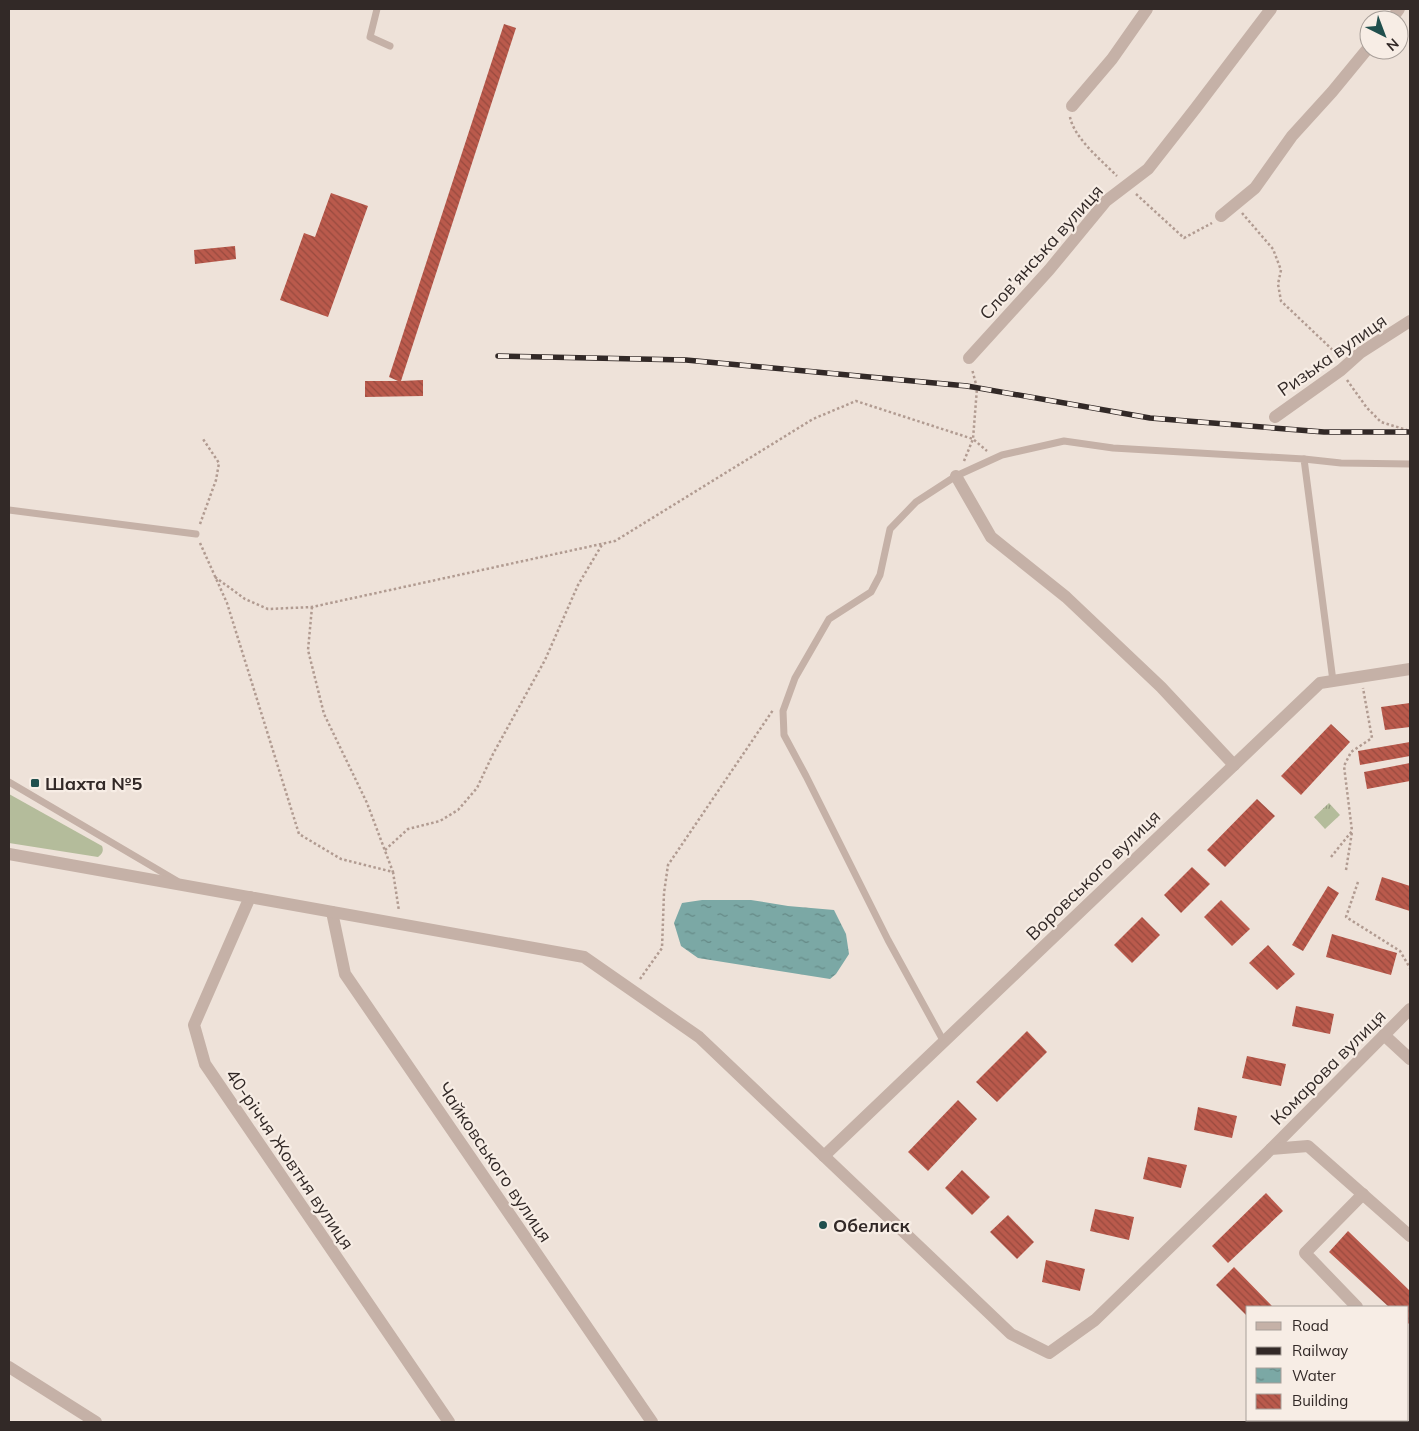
<svg xmlns="http://www.w3.org/2000/svg" width="1419" height="1431" viewBox="0 0 1419 1431" font-family="Mulish,sans-serif">
  <style>
    .green { fill: #b4bc9b }
    .park { fill: url(#park-tufts) }
    .water { fill: url(#water-ripples) }
    .building { fill: url(#building-back-hatch) }
    .lines { fill: none; stroke-linecap: round; stroke-linejoin: round }
    .path { stroke: #b19b91; stroke-width: 2.5; stroke-dasharray: 2.5 2.5; stroke-linecap: butt }
    .service { stroke: #c5b1a7; stroke-width: 7 }
    .minor { stroke: #c5b1a7; stroke-width: 12 }
    .tertiary { stroke: #c5b1a7; stroke-width: 12 }
    .rail-casing { stroke: #322927; stroke-width: 5.5 }
    .rail { stroke: #f7ede5; stroke-width: 4; stroke-dasharray: 11; stroke-linecap: butt }
    .poi-dot { fill: #204f4d; stroke: #f7ede5; stroke-width: 2 }
    .labels { text-anchor: middle; dominant-baseline: central; stroke-width: 4.5; stroke-linejoin: round; paint-order: stroke }
    .street-label { font-size: 18px; fill: #322927; stroke: #f7ede5 }
    .poi-label { font-size: 18px; font-weight: bold; fill: #322927; stroke: #f7ede5; text-anchor: start }
  </style>
  <defs>
    <pattern id="park-tufts" width="24" height="20" patternUnits="userSpaceOnUse" patternTransform="scale(1.25)"><rect width="24" height="20" fill="#b4bc9b"/><path d="M3 7l-1-3M5 7V3M7 7l1-3M15 17l-1-3M17 17v-4M19 17l1-3" fill="none" stroke="#93997e"/></pattern>
    <pattern id="water-ripples" width="26" height="14" patternUnits="userSpaceOnUse" patternTransform="scale(1.25)"><rect width="26" height="14" fill="#7ba8a5"/><path d="M2 4q2-2 4 0t4 0M15 11q2-2 4 0t4 0" fill="none" stroke="#658986"/></pattern>
    <pattern id="building-back-hatch" width="6" height="6" patternUnits="userSpaceOnUse" patternTransform="scale(1.25)"><rect width="6" height="6" fill="#ba5a4c"/><path d="M-1 5l2 2M0 0l6 6M5-1l2 2" fill="none" stroke="#984a3f"/></pattern>
  </defs>
  <rect width="100%" height="100%" fill="#eee2d9"/>
  <path class="green" d="M9,794L102,846C104,851 102,854 98,857L9,843Z"/>
  <path class="park" d="M1329,803L1340,815L1325,829L1314,817Z"/>
  <path class="water" d="M702,900H751L788,906L834,910L846,934L849,954L836,974L830,979L698,958L681,946L674,923L682,903Z"/>
  <g class="building">
    <path d="M504,24L516,28L401,381L423,380V396L365,397V381H398L389,377Z"/>
    <path d="M331,193L368,206L328,317L280,300L304,233L315,237Z"/>
    <path d="M235,246L236,259L195,264L194,250Z"/>
    <path d="M1410,703V727L1385,730L1381,707Z"/>
    <path d="M1331,724L1350,742L1301,795L1281,776Z"/>
    <path d="M1410,742V756L1360,765L1358,751Z"/>
    <path d="M1410,763V781L1367,789L1364,772Z"/>
    <path d="M1257,799L1275,816L1225,867L1207,850Z"/>
    <path d="M1192,867L1210,884L1181,913L1164,895Z"/>
    <path d="M1382,877L1410,886V911L1375,900Z"/>
    <path d="M1328,886L1339,893L1303,951L1292,945Z"/>
    <path d="M1221,900L1250,929L1232,946L1204,917Z"/>
    <path d="M1142,917L1160,935L1132,963L1114,945Z"/>
    <path d="M1332,934L1397,953L1391,975L1326,957Z"/>
    <path d="M1268,945L1295,974L1277,990L1249,963Z"/>
    <path d="M1296,1006L1334,1014L1330,1034L1292,1026Z"/>
    <path d="M1027,1031L1047,1052L997,1102L976,1082Z"/>
    <path d="M1247,1056L1286,1064L1281,1086L1242,1078Z"/>
    <path d="M958,1100L977,1119L928,1171L908,1152Z"/>
    <path d="M1198,1107L1237,1116L1232,1138L1194,1130Z"/>
    <path d="M1148,1157L1187,1165L1181,1188L1143,1179Z"/>
    <path d="M962,1170L990,1197L972,1215L945,1188Z"/>
    <path d="M1266,1193L1283,1211L1228,1263L1212,1246Z"/>
    <path d="M1095,1209L1134,1217L1129,1240L1090,1231Z"/>
    <path d="M1008,1215L1034,1242L1017,1259L990,1232Z"/>
    <path d="M1348,1231L1410,1291V1322L1408,1324V1307H1389L1329,1252Z"/>
    <path d="M1046,1260L1085,1269L1080,1291L1042,1282Z"/>
    <path d="M1234,1267L1273,1307H1248V1317L1216,1285Z"/>
  </g>
  <g class="lines">
    <g class="path">
      <path d="M1070,117C1074,138 1102,161 1117,176"/>
      <path d="M1136,194L1184,238L1212,223"/>
      <path d="M1242,213L1273,249L1281,270L1278,284L1281,301L1338,355"/>
      <path d="M1347,380L1367,408L1381,422L1410,431"/>
      <path d="M964,461L973,439L977,388L972,369"/>
      <path d="M200,524L216,480L219,463L203,439"/>
      <path d="M200,543L227,603L299,834L341,859L393,872L399,911"/>
      <path d="M215,577L245,599L268,609L312,607L615,541L813,419L856,401L973,439L987,451"/>
      <path d="M312,607L308,650L324,714L367,803L393,872"/>
      <path d="M385,850L408,829L440,821L458,810L477,788L493,754L545,660L578,585L603,543"/>
      <path d="M1331,857L1352,831L1344,766L1351,752L1372,738L1363,688"/>
      <path d="M1346,870L1352,832"/>
      <path d="M1358,882L1346,917L1400,951L1410,968"/>
      <path d="M640,979L662,948L664,893L668,865L773,710"/>
    </g>
    <g class="service">
      <path d="M377,9L370,37L390,46"/>
      <path d="M1304,459L1341,463L1410,464"/>
      <path d="M9,510L196,534"/>
      <path d="M9,782L177,881"/>
      <path d="M944,1042L888,940L806,776L784,735L783,711L795,678L829,619L871,592L880,575L890,529L916,502L956,476L1002,455L1064,441L1113,448L1304,459L1333,681"/>
    </g>
    <g class="minor">
      <path d="M1391,20L1399,9"/>
      <path d="M1072,106L1112,59L1147,9"/>
      <path d="M1221,216L1255,188L1292,136L1332,92L1369,47"/>
      <path d="M969,358L1049,270L1106,201L1148,169L1195,109L1271,9"/>
      <path d="M1275,417L1341,370L1360,353L1410,321"/>
      <path d="M956,476L991,537L1066,597L1161,687L1234,765"/>
      <path d="M250,897L194,1025L205,1064L449,1422"/>
      <path d="M332,912L345,974L652,1422"/>
      <path d="M1384,1035L1410,1059"/>
      <path d="M1271,1149L1410,1009"/>
      <path d="M824,1156L1320,683L1410,669"/>
      <path d="M1357,1307L1305,1253L1363,1194"/>
      <path d="M9,1367L96,1422"/>
      <path d="M1335,1422L1338,1420"/>
    </g>
    <path class="tertiary" d="M9,854L584,957L699,1037L1011,1334L1049,1353L1095,1320L1271,1149L1308,1146L1410,1236"/>
    <defs>
      <path id="rail" d="M498,356L686,360L967,386L1150,418L1324,432H1410"/>
    </defs>
    <use href="#rail" class="rail-casing"/>
    <use href="#rail" class="rail"/>
  </g>
  <g class="poi-dot">
    <rect x="30" y="778" width="10" height="10" rx="2.5"/>
    <circle cx="823" cy="1225" r="5"/>
  </g>
  <g class="labels">
    <g class="street-label">
      <text transform="translate(1041 252) rotate(-48)">Слов’янська вулиця</text>
      <text transform="translate(1332 355) rotate(-35)">Ризька вулиця</text>
      <text transform="translate(1093 875) rotate(-44)">Воровського вулиця</text>
      <text transform="translate(1328 1067) rotate(-45)">Комарова вулиця</text>
      <text transform="translate(290 1159) rotate(56)">40-річчя Жовтня вулиця</text>
      <text transform="translate(495 1162) rotate(56)">Чайковського вулиця</text>
    </g>
    <g class="poi-label">
      <text x="45" y="783">Шахта №5</text>
      <text x="833" y="1225">Обелиск</text>
    </g>
  </g>
  <rect width="1419" height="1431" fill="none" stroke="#322927" stroke-width="20"/>
  <rect x="1246" y="1306" width="162" height="115" fill="#f7ede5" stroke="#a89f99"/>
  <rect x="1256" y="1322" width="25" height="8" fill="#c5b1a7" stroke="#a89f99"/>
  <text x="1292" y="1331" font-size="15" fill="#322927">Road</text>
  <rect x="1256" y="1347" width="25" height="8" fill="#322927" stroke="#a89f99"/>
  <text x="1292" y="1356" font-size="15" fill="#322927">Railway</text>
  <rect x="1256" y="1368" width="25" height="15" fill="url(#water-ripples)" stroke="#a89f99"/>
  <text x="1292" y="1381" font-size="15" fill="#322927">Water</text>
  <rect x="1256" y="1394" width="25" height="15" fill="url(#building-back-hatch)" stroke="#a89f99"/>
  <text x="1292" y="1406" font-size="15" fill="#322927">Building</text>
  <g transform="translate(1384 35) rotate(138)"><circle r="24" fill="#f7ede5" stroke="#a89f99"/>
  <path d="M0-4L9 19L0 12L-9 19Z" fill="#204f4d"/>
  <text y="-8" font-size="14" font-weight="bold" text-anchor="middle" fill="#322927">N</text>
  </g>
</svg>
